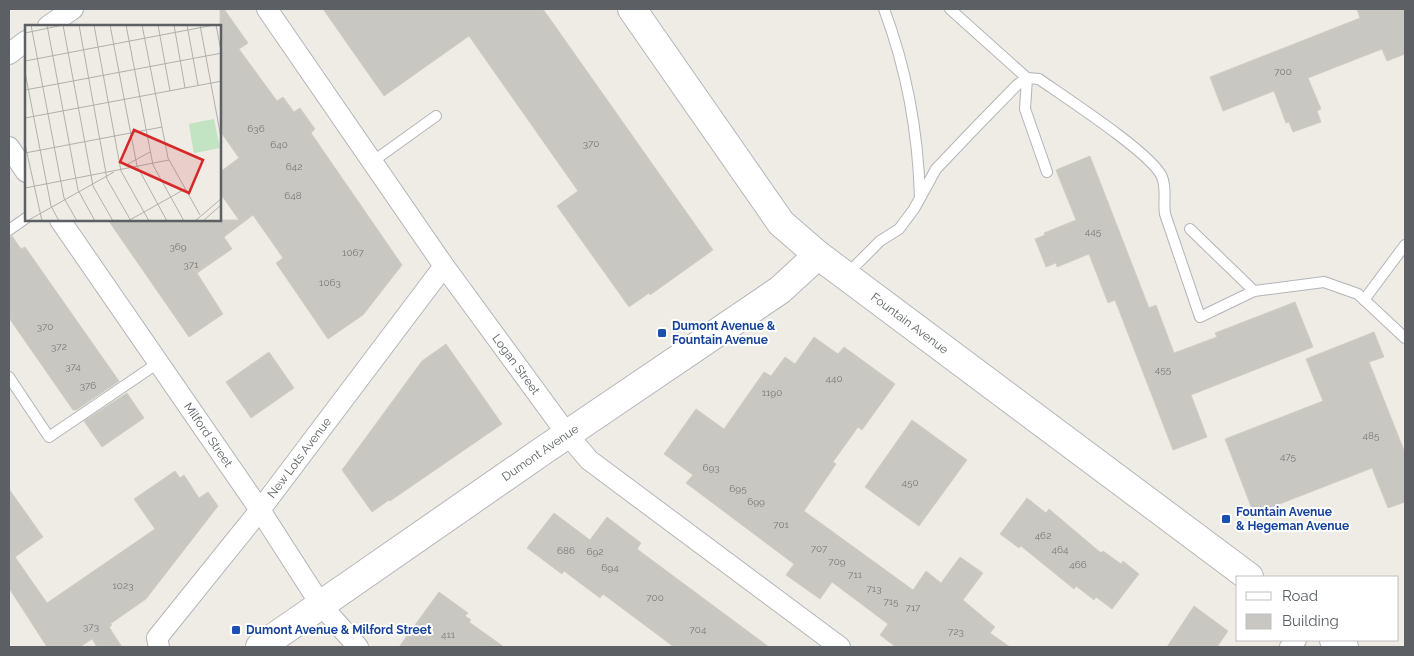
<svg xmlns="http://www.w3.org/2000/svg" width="1414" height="656" viewBox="0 0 1414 656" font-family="Raleway,sans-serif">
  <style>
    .building { fill: #c9c7c2; stroke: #d2cec3 }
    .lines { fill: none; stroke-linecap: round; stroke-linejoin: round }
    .lane-casing { stroke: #b2b5b9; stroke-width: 12 }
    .street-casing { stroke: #b2b5b9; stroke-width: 22 }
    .secondary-casing { stroke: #b3b7bb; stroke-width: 30 }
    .lane { stroke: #fff; stroke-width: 10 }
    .street { stroke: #fff; stroke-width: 20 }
    .secondary { stroke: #fff; stroke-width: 28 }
    .transit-dot { fill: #1a4fb4; stroke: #fff; stroke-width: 2 }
    .labels { text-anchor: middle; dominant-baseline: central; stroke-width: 4; stroke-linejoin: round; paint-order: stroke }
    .number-label { font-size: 10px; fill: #777a7c }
    .street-label { font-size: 12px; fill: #5c6064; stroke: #fff }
    .transit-label { font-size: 12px; font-weight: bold; fill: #164399; stroke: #fff; text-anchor: start }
    .inset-road { fill: none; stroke: #b0b0ad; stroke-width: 1 }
    .view { fill: #d62828; fill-opacity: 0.15; stroke: #d62828; stroke-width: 2.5 }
    .inset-edge { fill: none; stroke: #5c6064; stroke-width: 2.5 }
  </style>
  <rect width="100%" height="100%" fill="#eeece5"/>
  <g class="building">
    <path d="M220,9H224L248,43L239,49L277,101L283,97L294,112L300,108L315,129L311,133L402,265L363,315L328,339L276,263L283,258L253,215L224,237L232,249L197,273L223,314L189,337L108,220H239L220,193V172L239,158L220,131Z"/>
    <path d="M323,9H543L713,250L650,295L649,293L629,307L557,206L578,191L469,36L384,96Z"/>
    <path d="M1357,9H1405V54L1387,61L1382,49L1308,78L1321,109L1317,111L1321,122L1293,132L1289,122L1286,123L1274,91L1223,111L1210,77L1360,18Z"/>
    <path d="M1090,156L1149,308L1156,305L1174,353L1217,337L1215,333L1295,302L1313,347L1191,395L1207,437L1173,450L1115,300L1108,303L1089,254L1057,267L1056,263L1046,267L1035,239L1045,235L1044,233L1076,220L1056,170Z"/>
    <path d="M12,236L21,249L25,247L119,381L76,410H73L9,318V237Z"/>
    <path d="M1374,332L1384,357L1369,362L1405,453V502L1388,508L1372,468L1254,514L1225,439L1323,401L1306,359Z"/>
    <path d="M814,337L838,354L844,347L895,384L862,430L858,427L833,462L836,464L804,511L913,590L926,571L941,583L960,557L983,573L963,600L995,627L990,633L1010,647H896L880,635L888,624L832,582L820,599L786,575L794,564L686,483L693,475L664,454L696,409L724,429L764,372L771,376L785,357L795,364Z"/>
    <path d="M446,344L502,424L390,501L389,500L372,512L342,470L422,361Z"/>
    <path d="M269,352L294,388L251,418L226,382Z"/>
    <path d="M127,393L144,418L102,447L84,421Z"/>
    <path d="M912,420L967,460L919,526L865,487Z"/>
    <path d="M175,471L180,478L184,475L199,498L208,492L218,506L146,599L110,624L112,625L109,627L122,647H97L92,639L80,647H47L9,588V489L43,537L15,557L47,603L155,529L134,499Z"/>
    <path d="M1027,498L1046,513L1049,509L1101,553L1103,551L1121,564L1123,561L1139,574L1112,609L1096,597L1094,600L1076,586L1074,589L1021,546L1019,548L1000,534Z"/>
    <path d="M554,513L590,540L607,517L641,543L637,549L769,647H674L603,594L600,598L564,571L562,574L527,548Z"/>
    <path d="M439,592L468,613L465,616L471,620L469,622L504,647H399Z"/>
    <path d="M1194,606L1228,631L1217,647H1167Z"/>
  </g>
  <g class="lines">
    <defs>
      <g id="lane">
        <path d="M884,9C907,70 918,132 920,197"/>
        <path d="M950,9L1027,78L1025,109L1047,172"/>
        <path d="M372,162L436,116"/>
        <path d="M1190,229L1254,291"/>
        <path d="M9,230L26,218"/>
        <path d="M846,275L880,241L899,229L914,209L936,169L977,126L1017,85L1027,78L1039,79C1063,96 1153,154 1162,177C1167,189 1163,201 1165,214L1200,317L1254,291L1324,282L1358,294L1405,338"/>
        <path d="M1364,300L1405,245"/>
        <path d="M9,377L49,437L158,363"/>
      </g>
      <g id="street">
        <path id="s1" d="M267,9L444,266L567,434L589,460L840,647"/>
        <path d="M48,26L73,9"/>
        <path d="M9,54L26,41"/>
        <path d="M9,147L26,172"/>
        <path id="s2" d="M60,220L260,510L321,605L358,647"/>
        <path id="s3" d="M159,647L157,638L260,510L444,266"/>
        <path d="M1290,647L1296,640"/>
      </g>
      <g id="secondary">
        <path id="s4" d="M632,9L781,223L818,255L1249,577"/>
        <path d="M1334,640L1344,647"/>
        <path id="s5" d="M260,647L544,450L780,290L818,255"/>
      </g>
    </defs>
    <use href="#lane" class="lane-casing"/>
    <use href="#street" class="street-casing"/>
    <use href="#secondary" class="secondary-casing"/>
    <use href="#lane" class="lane"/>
    <use href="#street" class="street"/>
    <use href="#secondary" class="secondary"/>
  </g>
  <g class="transit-dot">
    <rect x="657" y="328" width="10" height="10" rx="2.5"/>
    <rect x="1221" y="514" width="10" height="10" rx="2.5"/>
    <rect x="231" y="625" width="10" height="10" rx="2.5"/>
  </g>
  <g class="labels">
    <g class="number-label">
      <text x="1283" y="71">700</text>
      <text x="256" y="128">636</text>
      <text x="591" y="143">370</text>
      <text x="279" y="144">640</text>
      <text x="294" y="166">642</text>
      <text x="293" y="195">648</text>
      <text x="1093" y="231">445</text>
      <text x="178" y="246">369</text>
      <text x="353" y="252">1067</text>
      <text x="191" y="264">371</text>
      <text x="330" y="282">1063</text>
      <text x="45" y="326">370</text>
      <text x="59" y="346">372</text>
      <text x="73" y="366">374</text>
      <text x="1163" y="369">455</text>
      <text x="834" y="378">440</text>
      <text x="88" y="385">376</text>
      <text x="772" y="392">1190</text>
      <text x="1371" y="435">485</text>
      <text x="1288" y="456">475</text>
      <text x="711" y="467">693</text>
      <text x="910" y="482">450</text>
      <text x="738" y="488">695</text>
      <text x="756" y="501">699</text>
      <text x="781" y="524">701</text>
      <text x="1043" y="535">462</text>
      <text x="819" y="548">707</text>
      <text x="1060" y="549">464</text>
      <text x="566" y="550">686</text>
      <text x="595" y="551">692</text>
      <text x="837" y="561">709</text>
      <text x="1078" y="564">466</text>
      <text x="610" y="567">694</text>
      <text x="855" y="574">711</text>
      <text x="123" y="585">1023</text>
      <text x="874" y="588">713</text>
      <text x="655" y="597">700</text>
      <text x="891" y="601">715</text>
      <text x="913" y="607">717</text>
      <text x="91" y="626">373</text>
      <text x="698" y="629">704</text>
      <text x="956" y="631">723</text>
      <text x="448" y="634">411</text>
    </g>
    <g class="street-label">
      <text stroke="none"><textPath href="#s4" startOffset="424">Fountain Avenue</textPath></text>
      <text stroke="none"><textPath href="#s1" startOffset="434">Logan Street</textPath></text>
      <text stroke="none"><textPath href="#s2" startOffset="261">Milford Street</textPath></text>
      <text stroke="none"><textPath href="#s5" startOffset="341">Dumont Avenue</textPath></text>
      <text stroke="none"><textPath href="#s3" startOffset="239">New Lots Avenue</textPath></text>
    </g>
    <g class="transit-label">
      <text x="672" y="326">Dumont Avenue &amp;<tspan x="672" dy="14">Fountain Avenue</tspan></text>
      <text x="1236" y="512">Fountain Avenue<tspan x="1236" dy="14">&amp; Hegeman Avenue</tspan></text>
      <text x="246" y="630">Dumont Avenue &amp; Milford Street</text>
    </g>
  </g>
  <g transform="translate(25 25)">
    <rect width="196" height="196" fill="#eeece5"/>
    <path d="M189,94L195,123L169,128L164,99Z" fill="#c3e4c3"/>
    <path d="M184,95L189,124L169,128L164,99Z" fill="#c3e4c3"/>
    <path class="inset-road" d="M6,0L39,173L52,196M22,0L53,165L70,196M38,0L68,161L88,196M54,0L82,154L106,196M69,0L96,146L124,196M85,0L112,141L142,196M101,0L128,140L159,196M117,0L143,133L175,190M133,0L145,66M149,0L160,63M162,0L173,60M175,0L197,118M191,0L197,31M0,8L38,0M0,36L189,0M0,47L26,181L34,196M0,65L197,28M0,93L197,56M0,119L17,196M0,128L137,102M103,142V139L125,127M0,163L144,135M179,195L195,181M2,196L89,147M103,196L160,164M170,196L197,173"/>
    <path class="view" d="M109,105L178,135L164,168L95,137Z"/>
    <rect width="196" height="196" class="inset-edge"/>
  </g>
  <rect width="1414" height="656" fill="none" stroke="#5c6064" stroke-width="20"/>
  <rect x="1236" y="576" width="162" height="65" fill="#ffffff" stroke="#bebfc1"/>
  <rect x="1246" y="592" width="25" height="8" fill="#ffffff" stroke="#bebfc1"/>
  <text x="1282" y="601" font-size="15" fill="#5c6064">Road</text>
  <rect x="1246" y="614" width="25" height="15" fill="#c9c7c2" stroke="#bebfc1"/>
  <text x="1282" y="626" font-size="15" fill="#5c6064">Building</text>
</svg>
